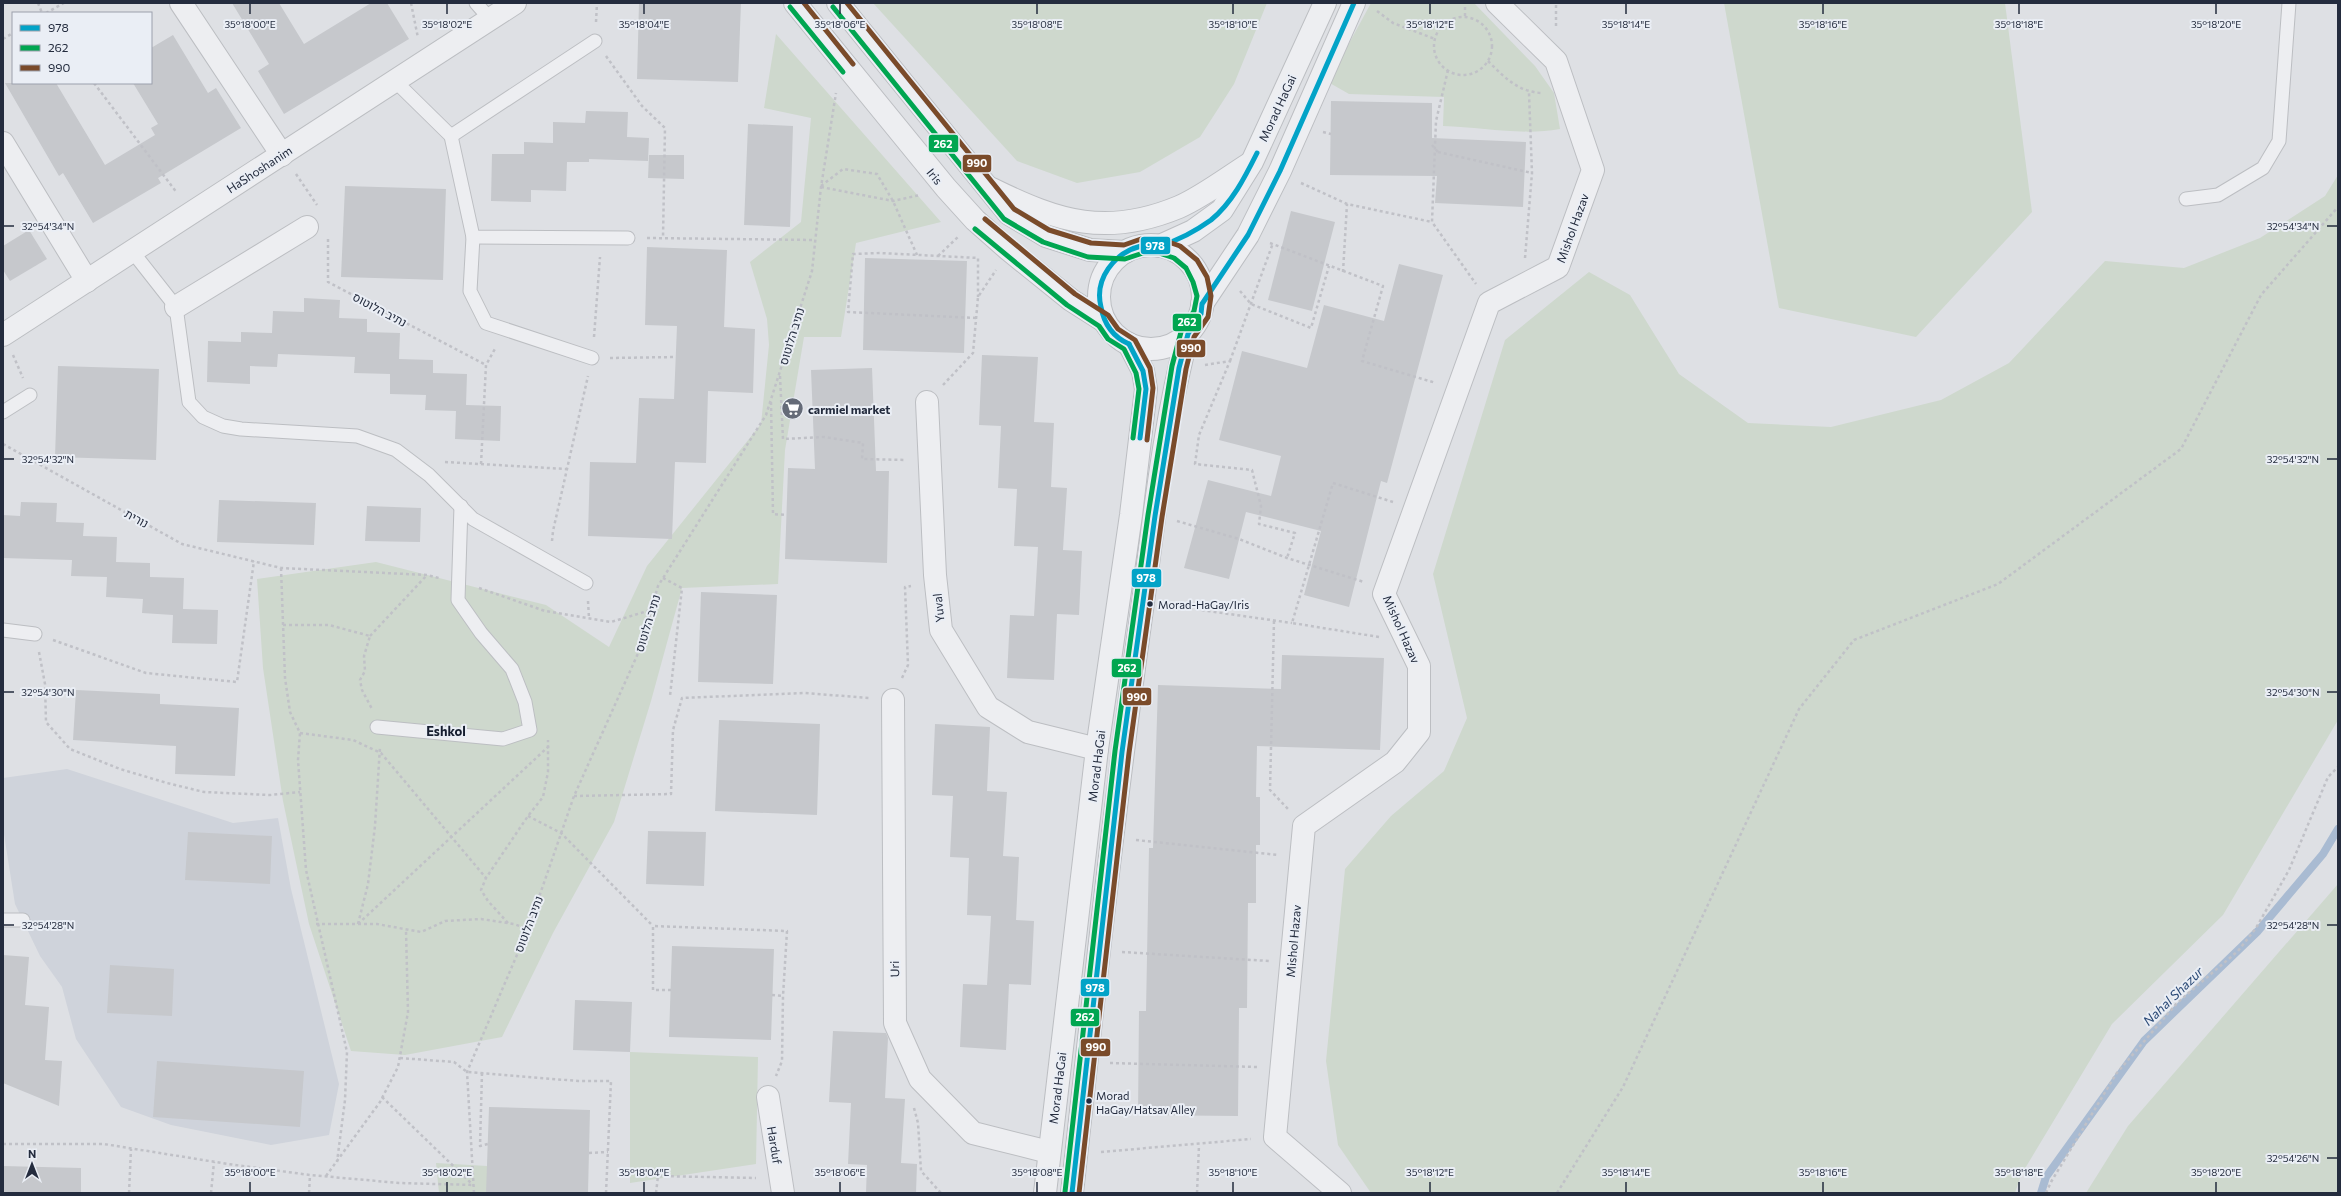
<svg xmlns="http://www.w3.org/2000/svg" width="2341" height="1196" viewBox="0 0 2341 1196" font-family="Commissioner,Heebo,sans-serif">
  <style>
    .built { fill: #cfd3db }
    .green { fill: #ced8cd }
    .lines { fill: none; stroke-linecap: round; stroke-linejoin: round }
    .stream { stroke: #a9bbd2; stroke-width: 8 }
    .building { fill: #c6c8cc }
    .service-casing { stroke: #bcbec2; stroke-width: 15 }
    .minor-casing { stroke: #bcbec2; stroke-width: 24 }
    .tertiary-casing { stroke: #bcbec2; stroke-width: 24 }
    .path { stroke: #c0c1c7; stroke-width: 2.5; stroke-dasharray: 3 3; stroke-linecap: butt }
    .service { stroke: #edeef1; stroke-width: 13 }
    .minor { stroke: #edeef1; stroke-width: 22 }
    .tertiary { stroke: #edeef1; stroke-width: 22 }
    .path-bridge { stroke: #c0c1c7; stroke-width: 2.5; stroke-dasharray: 3 3; stroke-linecap: butt }
    .bus-1-casing { stroke: #eaeef5; stroke-width: 8 }
    .bus-2-casing { stroke: #eaeef5; stroke-width: 8 }
    .bus-3-casing { stroke: #eaeef5; stroke-width: 8 }
    .bus-1 { stroke: #02a3c7; stroke-width: 5 }
    .bus-2 { stroke: #00a651; stroke-width: 5 }
    .bus-3 { stroke: #7a4b2a; stroke-width: 5 }
    .ticks { fill: none; stroke: #242c3e; stroke-width: 1.5 }
    .bus-dot { fill: #242c3e; stroke: #eaeef5; stroke-width: 1.5 }
    .labels { text-anchor: middle; dominant-baseline: central; stroke-width: 4; stroke-linejoin: round; paint-order: stroke }
    .bus-label { font-size: 11px; fill: #242c3e; stroke: #eaeef5; text-anchor: start }
    .street-label { font-size: 12px; fill: #242c3e; stroke: #eaeef5 }
    .poi-label { font-size: 12px; font-weight: bold; fill: #242c3e; stroke: #eaeef5; text-anchor: start }
    .neighbourhood-label { font-size: 13px; font-weight: bold; fill: #161e2f; stroke: #eaeef5 }
    .water-label { font-size: 13px; font-style: italic; fill: #2a4976; stroke: #eaeef5 }
    .ticks-label { font-size: 10px; text-anchor: middle; fill: #242c3e; stroke: #eaeef5; stroke-width: 4; stroke-linejoin: round; paint-order: stroke }
    .line-badge { stroke: #eaeef5; stroke-width: 1.5 }
    .badge-label { font-size: 11px; text-anchor: middle; font-weight: bold; fill: #fff }
  </style>
  <rect width="100%" height="100%" fill="#dee0e4"/>
  <path class="built" d="M67,769L233,823L278,818L291,889L339,1084L329,1135L271,1145L171,1125L121,1107L76,1039L62,987L40,956L15,904L3,828V778Z"/>
  <g class="green">
    <path d="M873,3H1267L1234,84L1200,137L1140,172L1077,183L1017,161Z"/>
    <path d="M1371,3L1475,4L1535,66L1554,93L1560,129C1522,136 1482,127 1443,126L1444,97L1349,94L1328,82Z"/>
    <path d="M1724,3H2005L2032,212L1916,337L1779,308Z"/>
    <path d="M776,34L941,222L856,243L841,337H804L785,450L778,584L682,588L651,701L614,822L553,933L502,1037L405,1055L351,1051L309,924L283,801L263,668L257,579L376,562L546,605L609,647L647,566L761,424L769,345L767,319L750,262L801,222L811,118L764,108Z"/>
    <path d="M2338,175V720L2223,915L2112,1024L2021,1175L2015,1193H1371L1338,1145L1326,1061L1345,869L1391,816L1444,771L1467,718L1433,574L1505,340L1589,272L1630,295L1679,374L1748,423L1831,427L1941,400L2009,363L2105,261L2184,268L2260,238L2325,196Z"/>
    <path d="M2338,884V1193H2086L2128,1126Z"/>
    <path d="M630,1052L758,1057L756,1164L630,1183Z"/>
    <path d="M436,1163L487,1166L489,1193H439Z"/>
  </g>
  <g class="lines">
    <path class="stream" d="M2041,1193L2046,1177L2144,1041L2258,931L2323,854L2338,829"/>
  </g>
  <g class="building">
    <path d="M232,3H279L304,44L371,3H387L409,39L284,114L258,71L269,64Z"/>
    <path d="M639,3H741L738,82L637,79Z"/>
    <path d="M173,35L208,93L216,88L241,128L158,178L161,183L93,223L63,173L59,176L5,83H56L105,165L155,135L151,128L158,124L133,83H151V48Z"/>
    <path d="M1331,101L1432,103V138L1526,142L1523,207L1435,203L1437,176L1330,175Z"/>
    <path d="M586,111L628,112L627,137L649,138L648,161L589,159V162H567L566,191L531,190V202L491,201L492,154H524V142L553,143V122L585,123Z"/>
    <path d="M748,124L793,126L790,227L744,225Z"/>
    <path d="M649,155H684V179L648,178Z"/>
    <path d="M345,186L446,189L443,280L341,277Z"/>
    <path d="M1291,211L1335,222L1312,311L1268,300Z"/>
    <path d="M29,230L47,259L10,281L3,270V246Z"/>
    <path d="M647,247L727,250L724,327L755,329L753,393L708,391L706,463L675,462L672,539L588,536L590,462L636,463L639,398L674,399L677,326L645,325Z"/>
    <path d="M865,258L967,261L964,353L863,350Z"/>
    <path d="M1399,264L1443,275L1387,483L1381,481L1349,607L1304,595L1321,531L1246,512L1229,579L1184,568L1208,480L1271,496L1281,456L1219,440L1242,351L1307,368L1324,305L1384,321Z"/>
    <path d="M304,298L340,300L339,318L367,319V332L400,333L399,359L433,360V373L467,374L466,405L501,406L500,441L455,439L456,411L425,410L426,395L390,394V374L354,373L355,357L278,354L277,367L250,366V384L207,382L208,341L241,342V332L272,333L273,311L304,312Z"/>
    <path d="M982,355L1038,357L1034,422L1054,423L1051,487L1067,488L1063,550L1082,551L1079,615L1057,614L1054,680L1007,678L1010,615L1034,616L1038,547L1014,546L1017,489L998,488L1001,426L979,425Z"/>
    <path d="M58,366L159,369L156,460L55,457Z"/>
    <path d="M872,368L876,471H889L887,563L785,559L788,468L815,469L811,370Z"/>
    <path d="M219,500L316,503L314,545L217,542Z"/>
    <path d="M21,502L57,503L56,522L84,523L83,536L117,537L116,562L150,563V577L184,578L183,609L218,610L217,644L172,643L173,615L142,613L143,599L106,597L107,577L71,576L72,560L3,558V515L20,516Z"/>
    <path d="M367,506L421,508L420,542L365,541Z"/>
    <path d="M701,592L777,595L773,684L698,682Z"/>
    <path d="M1282,655L1384,658L1380,750L1257,746L1256,797H1260V845H1256V903H1248L1247,1008H1239L1238,1116L1138,1115L1139,1011H1146L1149,848H1153L1158,685L1281,689Z"/>
    <path d="M76,690L160,694V704L239,708L235,776L175,774L176,746L73,740Z"/>
    <path d="M719,720L820,724L817,815L715,811Z"/>
    <path d="M935,724L990,727L987,791L1007,792L1003,856L1019,857L1016,920L1034,921L1031,985L1009,984L1006,1050L960,1047L963,984L987,985L991,916L967,915L969,858L950,857L953,796L932,795Z"/>
    <path d="M648,831L706,832L704,886L646,884Z"/>
    <path d="M188,832L272,836L270,884L185,880Z"/>
    <path d="M672,946L774,949L771,1040L669,1037Z"/>
    <path d="M3,955L29,957L25,1005L49,1007L45,1060L62,1061L59,1106L3,1083Z"/>
    <path d="M110,965L174,969L172,1016L107,1013Z"/>
    <path d="M575,1000L632,1002L630,1052L573,1050Z"/>
    <path d="M833,1031L886,1033L888,1038L885,1098L905,1099L901,1163L917,1164L916,1193H866L867,1165L848,1164L851,1103L829,1102Z"/>
    <path d="M157,1061L304,1071L300,1127L153,1117Z"/>
    <path d="M489,1107L590,1110L588,1193H486Z"/>
    <path d="M3,1166L81,1168V1193H3Z"/>
  </g>
  <g class="lines">
    <defs>
      <g id="service">
        <path d="M476,3L490,19"/>
        <path d="M395,81L451,136L473,237L628,238"/>
        <path d="M451,136L595,41"/>
        <path d="M2186,199L2218,195L2263,168L2279,141L2289,3"/>
        <path d="M473,237L470,291L486,323L592,358"/>
        <path d="M132,251L176,307L189,402L203,417L223,426L241,429L357,436L396,450L429,475L473,519L586,583"/>
        <path d="M3,412L30,395"/>
        <path d="M3,630L35,634"/>
        <path d="M377,727L503,739L530,730L525,702L512,669L481,633L458,600L461,506"/>
        <path d="M3,920H23"/>
      </g>
      <g id="minor">
        <path d="M181,3L282,155"/>
        <path d="M3,143L87,281"/>
        <path d="M176,307L307,227"/>
        <path d="M3,335L515,3"/>
        <path d="M927,402L935,575L941,630L988,707L1028,732L1097,749"/>
        <path d="M893,700L895,1023L920,1079L973,1133L1049,1152"/>
        <path d="M768,1097L783,1193"/>
        <path d="M1340,1193L1275,1137L1304,826L1395,762L1419,732V666L1384,594L1489,303L1558,267L1593,170L1556,61L1497,3"/>
      </g>
      <g id="tertiary">
        <path d="M795,3L946,188L975,220L1009,250L1071,300L1104,321"/>
        <path d="M838,3L1009,214L1046,236L1090,250L1125,252"/>
        <path d="M992,189C1059,222 1107,237 1179,207C1202,197 1227,178 1249,164"/>
        <circle cx="1151" cy="297" r="52"/>
        <path d="M1160,246L1193,231L1222,210L1252,162L1325,3"/>
        <path d="M1202,304L1248,235L1280,171L1354,3"/>
        <path d="M1045,1193L1097,749L1131,515L1146,389L1143,371L1129,344"/>
        <path d="M1072,1193C1093,1001 1114,809 1141,617C1154,523 1163,426 1188,334"/>
      </g>
    </defs>
    <use href="#service" class="service-casing"/>
    <use href="#minor" class="minor-casing"/>
    <use href="#tertiary" class="tertiary-casing"/>
    <g class="path">
      <path d="M38,3L42,13"/>
      <path d="M411,3L418,38"/>
      <path d="M1377,11L1393,23L1435,39"/>
      <path d="M46,13L64,3"/>
      <path d="M1465,16V3"/>
      <circle cx="1463" cy="46" r="29"/>
      <path d="M596,22L597,3"/>
      <path d="M1556,26V3"/>
      <path d="M3,39L13,33"/>
      <path d="M606,56L642,106L665,128L663,238"/>
      <path d="M1488,61C1504,77 1518,92 1542,93"/>
      <path d="M1448,70L1436,121L1432,222L1476,284"/>
      <path d="M94,83L177,193"/>
      <path d="M1323,132L1331,134"/>
      <path d="M1438,152L1532,173"/>
      <path d="M296,174L317,205"/>
      <path d="M1301,183L1347,204L1432,222"/>
      <path d="M821,186L843,169L877,174L893,201L917,255"/>
      <path d="M821,187L893,201L920,195"/>
      <path d="M647,238L815,240"/>
      <path d="M328,239V282L486,365"/>
      <path d="M1270,243L1383,286L1362,361L1436,383"/>
      <path d="M938,256L959,236"/>
      <path d="M1525,258L1532,173L1529,93"/>
      <path d="M1343,272L1347,204"/>
      <path d="M1240,291L1251,304L1311,328L1329,266"/>
      <path d="M976,318L848,312L853,254L880,253L978,258V297"/>
      <path d="M594,337L600,257"/>
      <path d="M13,355L23,378"/>
      <path d="M610,358L676,357"/>
      <path d="M1230,361L1273,243"/>
      <path d="M1205,365L1230,361L1199,435L1195,464L1252,470L1261,506L1259,524L1295,533L1287,558"/>
      <path d="M780,376L783,439L824,437L863,443L862,459L906,460"/>
      <path d="M943,385L973,353L978,297L996,270"/>
      <path d="M771,402L773,514L786,515"/>
      <path d="M3,444L182,544L281,568L427,575L439,578"/>
      <path d="M445,462L566,469"/>
      <path d="M481,464L486,365L496,347"/>
      <path d="M1177,521L1239,539L1287,558L1364,582"/>
      <path d="M552,541L553,531L588,376"/>
      <path d="M281,568L285,678L290,712L300,733L298,760L306,870L347,1052L345,1100L337,1162"/>
      <path d="M663,578L682,588L670,696"/>
      <path d="M479,588L545,611L611,622L651,610"/>
      <path d="M588,601L589,618"/>
      <path d="M1166,605L1292,623"/>
      <path d="M1274,621L1270,790L1288,809"/>
      <path d="M283,625H329L370,636L364,656L365,671L360,680L362,690L372,709"/>
      <path d="M370,636L427,575"/>
      <path d="M1379,637L1292,623L1333,483L1393,502"/>
      <path d="M53,640L146,673L237,682L254,561"/>
      <path d="M39,652L45,684L46,722L70,749L120,769L167,783L204,792L270,795L300,792"/>
      <path d="M902,678L908,665L905,587L911,586"/>
      <path d="M300,733L353,740L381,753L486,878"/>
      <path d="M574,796L671,794L673,730L682,698L804,693L870,698"/>
      <path d="M528,816L561,833L653,926"/>
      <path d="M1136,840L1278,855"/>
      <path d="M508,923L488,901L481,890L486,878L528,816L543,797L548,772V740"/>
      <path d="M316,924H377L421,932L445,921L481,919L514,924L528,929"/>
      <path d="M358,924L368,884L375,826L380,747"/>
      <path d="M358,924L549,746"/>
      <path d="M1122,952L1269,961"/>
      <path d="M671,990H653V926L787,931L783,996L782,1061L776,1076"/>
      <path d="M772,995L783,996"/>
      <path d="M400,1058L454,1062L467,1072L578,1081H611L606,1193"/>
      <path d="M1110,1063L1257,1067"/>
      <path d="M482,1073L480,1146L488,1144"/>
      <path d="M382,1097L473,1185"/>
      <path d="M914,1108L918,1123L921,1171L941,1193"/>
      <path d="M3,1144H104L228,1164L310,1175L399,1183L474,1185"/>
      <path d="M1101,1152L1251,1139"/>
      <path d="M589,1153L608,1152"/>
      <path d="M326,1176L380,1102L398,1067L408,1012L406,930"/>
      <path d="M129,1193L131,1149"/>
      <path d="M211,1193L214,1162"/>
      <path d="M309,1193L310,1175"/>
      <path d="M474,1193L467,1072L528,929L574,796L640,649L658,586L766,415L812,271L821,187L836,93"/>
      <path d="M656,1193L658,1176L756,1178"/>
      <path d="M1197,1193L1199,1145"/>
      <path d="M1557,1193L1623,1087L1799,709L1854,640L1998,584L2181,449L2261,295L2338,207"/>
      <path d="M2046,1193L2051,1182L2116,1074L2178,1002L2238,951L2256,928L2289,870L2328,777L2338,767"/>
    </g>
    <use href="#service" class="service"/>
    <use href="#minor" class="minor"/>
    <use href="#tertiary" class="tertiary"/>
    <path class="path-bridge" d="M1432,145L1438,152"/>
    <defs>
      <g id="bus-1">
        <path d="M1129,344L1143,371L1146,389L1140,438"/>
        <path d="M1129,344C1113,337 1104,324 1101,307C1094,279 1114,253 1141,246C1148,244 1155,247 1162,245C1179,240 1197,230 1211,220C1232,203 1245,177 1257,153"/>
        <path d="M1072,1193L1122,752L1155,516L1179,368L1188,334L1201,314L1202,304L1248,235L1280,171L1354,3"/>
      </g>
      <g id="bus-2">
        <path d="M790,7L843,72"/>
        <path d="M833,7L1004,219L1043,242L1088,257L1125,259L1143,253H1159L1174,258L1186,268L1193,282L1197,296L1194,311L1181,332L1172,366L1148,515L1115,751L1065,1192"/>
        <path d="M975,229L1067,305L1099,326L1108,339L1124,349L1136,373L1139,389L1133,438"/>
      </g>
      <g id="bus-3">
        <path d="M804,3L853,64"/>
        <path d="M847,3L1014,209L1049,230L1091,243L1124,245L1141,239H1160L1180,246L1197,260L1207,277L1211,296L1208,317L1194,337L1186,369L1162,517L1129,753L1079,1193"/>
        <path d="M985,219L1075,294L1108,315L1118,329L1135,340L1150,368L1153,388L1147,440"/>
      </g>
    </defs>
    <use href="#bus-1" class="bus-1-casing"/>
    <use href="#bus-2" class="bus-2-casing"/>
    <use href="#bus-3" class="bus-3-casing"/>
    <use href="#bus-1" class="bus-1"/>
    <use href="#bus-2" class="bus-2"/>
    <use href="#bus-3" class="bus-3"/>
  </g>
  <path class="ticks" d="M250,4V14M447,4V14M644,4V14M840,4V14M1037,4V14M1233,4V14M1430,4V14M1626,4V14M1823,4V14M2019,4V14M2216,4V14M4,226H14M2327,226H2337M4,459H14M2327,459H2337M4,692H14M2327,692H2337M4,925H14M2327,925H2337M2327,1158H2337M250,1182V1192M447,1182V1192M644,1182V1192M840,1182V1192M1037,1182V1192M1233,1182V1192M1430,1182V1192M1626,1182V1192M1823,1182V1192M2019,1182V1192M2216,1182V1192"/>
  <defs>
    <symbol id="supermarket-disc" viewBox="-11 -11 22 22"><circle r="9.5" fill="#656b78" stroke="#eaeef5"/><path d="M-6-5.5h2.5l.6 2H6L4.5 2H-2.5L-4.4-4H-6ZM-1.5 3.2a1.3 1.3 0 1 0 .1 0ZM3 3.2a1.3 1.3 0 1 0 .1 0Z" fill="#fff"/></symbol>
  </defs>
  <g fill-rule="evenodd">
    <use href="#supermarket-disc" x="780" y="396" width="25" height="25"/>
  </g>
  <g class="bus-dot">
    <circle cx="1150" cy="604" r="3.5"/>
    <circle cx="1089" cy="1101" r="3.5"/>
  </g>
  <g class="labels">
    <g class="bus-label">
      <text x="1158" y="604">Morad-HaGay/Iris</text>
      <text x="1096" y="1095">Morad<tspan x="1096" dy="14">HaGay/Hatsav Alley</tspan></text>
    </g>
    <g class="street-label">
      <text transform="translate(1277 108) rotate(-65)">Morad HaGai</text>
      <text transform="translate(259 169) rotate(-33)">HaShoshanim</text>
      <text transform="translate(935 176) rotate(51)">Iris</text>
      <text transform="translate(1572 228) rotate(-70)">Mishol Hazav</text>
      <text transform="translate(380 309) rotate(28)">נתיב הלוטוס</text>
      <text transform="translate(791 336) rotate(-73)">נתיב הלוטוס</text>
      <text transform="translate(137 518) rotate(29)">נורית</text>
      <text transform="translate(938 608) rotate(-96)">Yuval</text>
      <text transform="translate(647 623) rotate(-73)">נתיב הלוטוס</text>
      <text transform="translate(1402 629) rotate(66)">Mishol Hazav</text>
      <text transform="translate(1096 766) rotate(-83)">Morad HaGai</text>
      <text transform="translate(528 924) rotate(-69)">נתיב הלוטוס</text>
      <text transform="translate(1293 941) rotate(-85)">Mishol Hazav</text>
      <text transform="translate(894 969) rotate(-91)">Uri</text>
      <text transform="translate(1057 1088) rotate(-83)">Morad HaGai</text>
      <text transform="translate(775 1145) rotate(81)">Harduf</text>
    </g>
    <g class="poi-label">
      <text x="808" y="409">carmiel market</text>
    </g>
    <g class="neighbourhood-label">
      <text x="446" y="731">Eshkol</text>
    </g>
    <g class="water-label">
      <text transform="translate(2173 996) rotate(-44)">Nahal Shazur</text>
    </g>
  </g>
  <g class="ticks-label">
    <text x="250" y="28">35°18'00"E</text>
    <text x="447" y="28">35°18'02"E</text>
    <text x="644" y="28">35°18'04"E</text>
    <text x="840" y="28">35°18'06"E</text>
    <text x="1037" y="28">35°18'08"E</text>
    <text x="1233" y="28">35°18'10"E</text>
    <text x="1430" y="28">35°18'12"E</text>
    <text x="1626" y="28">35°18'14"E</text>
    <text x="1823" y="28">35°18'16"E</text>
    <text x="2019" y="28">35°18'18"E</text>
    <text x="2216" y="28">35°18'20"E</text>
    <text x="48" y="230">32°54'34"N</text>
    <text x="2293" y="230">32°54'34"N</text>
    <text x="48" y="463">32°54'32"N</text>
    <text x="2293" y="463">32°54'32"N</text>
    <text x="48" y="696">32°54'30"N</text>
    <text x="2293" y="696">32°54'30"N</text>
    <text x="48" y="929">32°54'28"N</text>
    <text x="2293" y="929">32°54'28"N</text>
    <text x="2293" y="1162">32°54'26"N</text>
    <text x="250" y="1176">35°18'00"E</text>
    <text x="447" y="1176">35°18'02"E</text>
    <text x="644" y="1176">35°18'04"E</text>
    <text x="840" y="1176">35°18'06"E</text>
    <text x="1037" y="1176">35°18'08"E</text>
    <text x="1233" y="1176">35°18'10"E</text>
    <text x="1430" y="1176">35°18'12"E</text>
    <text x="1626" y="1176">35°18'14"E</text>
    <text x="1823" y="1176">35°18'16"E</text>
    <text x="2019" y="1176">35°18'18"E</text>
    <text x="2216" y="1176">35°18'20"E</text>
  </g>
  <g class="line-badge">
    <rect x="928" y="134" width="31" height="19" rx="4" fill="#00a651"/>
    <rect x="962" y="154" width="30" height="19" rx="4" fill="#7a4b2a"/>
    <rect x="1140" y="236" width="31" height="19" rx="4" fill="#02a3c7"/>
    <rect x="1172" y="313" width="30" height="19" rx="4" fill="#00a651"/>
    <rect x="1176" y="339" width="30" height="19" rx="4" fill="#7a4b2a"/>
    <rect x="1131" y="568" width="31" height="20" rx="4" fill="#02a3c7"/>
    <rect x="1111" y="658" width="31" height="20" rx="4" fill="#00a651"/>
    <rect x="1122" y="687" width="30" height="19" rx="4" fill="#7a4b2a"/>
    <rect x="1080" y="978" width="30" height="19" rx="4" fill="#02a3c7"/>
    <rect x="1070" y="1008" width="30" height="19" rx="4" fill="#00a651"/>
    <rect x="1080" y="1038" width="31" height="19" rx="4" fill="#7a4b2a"/>
  </g>
  <g class="badge-label">
    <text x="943" y="148">262</text>
    <text x="977" y="167">990</text>
    <text x="1155" y="250">978</text>
    <text x="1187" y="326">262</text>
    <text x="1191" y="352">990</text>
    <text x="1146" y="582">978</text>
    <text x="1127" y="672">262</text>
    <text x="1137" y="701">990</text>
    <text x="1095" y="992">978</text>
    <text x="1085" y="1021">262</text>
    <text x="1096" y="1051">990</text>
  </g>
  <rect width="2341" height="1196" fill="none" stroke="#242c3e" stroke-width="8"/>
  <rect x="12" y="12" width="140" height="72" fill="#eaeef5" stroke="#9ba0ac"/>
  <rect x="20" y="25" width="20" height="6" fill="#02a3c7" stroke="#9ba0ac"/>
  <text x="48" y="32" font-size="12" fill="#242c3e">978</text>
  <rect x="20" y="45" width="20" height="6" fill="#00a651" stroke="#9ba0ac"/>
  <text x="48" y="52" font-size="12" fill="#242c3e">262</text>
  <rect x="20" y="65" width="20" height="6" fill="#7a4b2a" stroke="#9ba0ac"/>
  <text x="48" y="72" font-size="12" fill="#242c3e">990</text>
  <g transform="translate(32 1164)" stroke="#eaeef5" stroke-width="3" paint-order="stroke">
  <path d="M0-3L7 15L0 10L-7 15Z" fill="#242c3e"/>
  <text y="-6" font-size="11" font-weight="bold" text-anchor="middle" fill="#242c3e">N</text>
  </g>
</svg>
